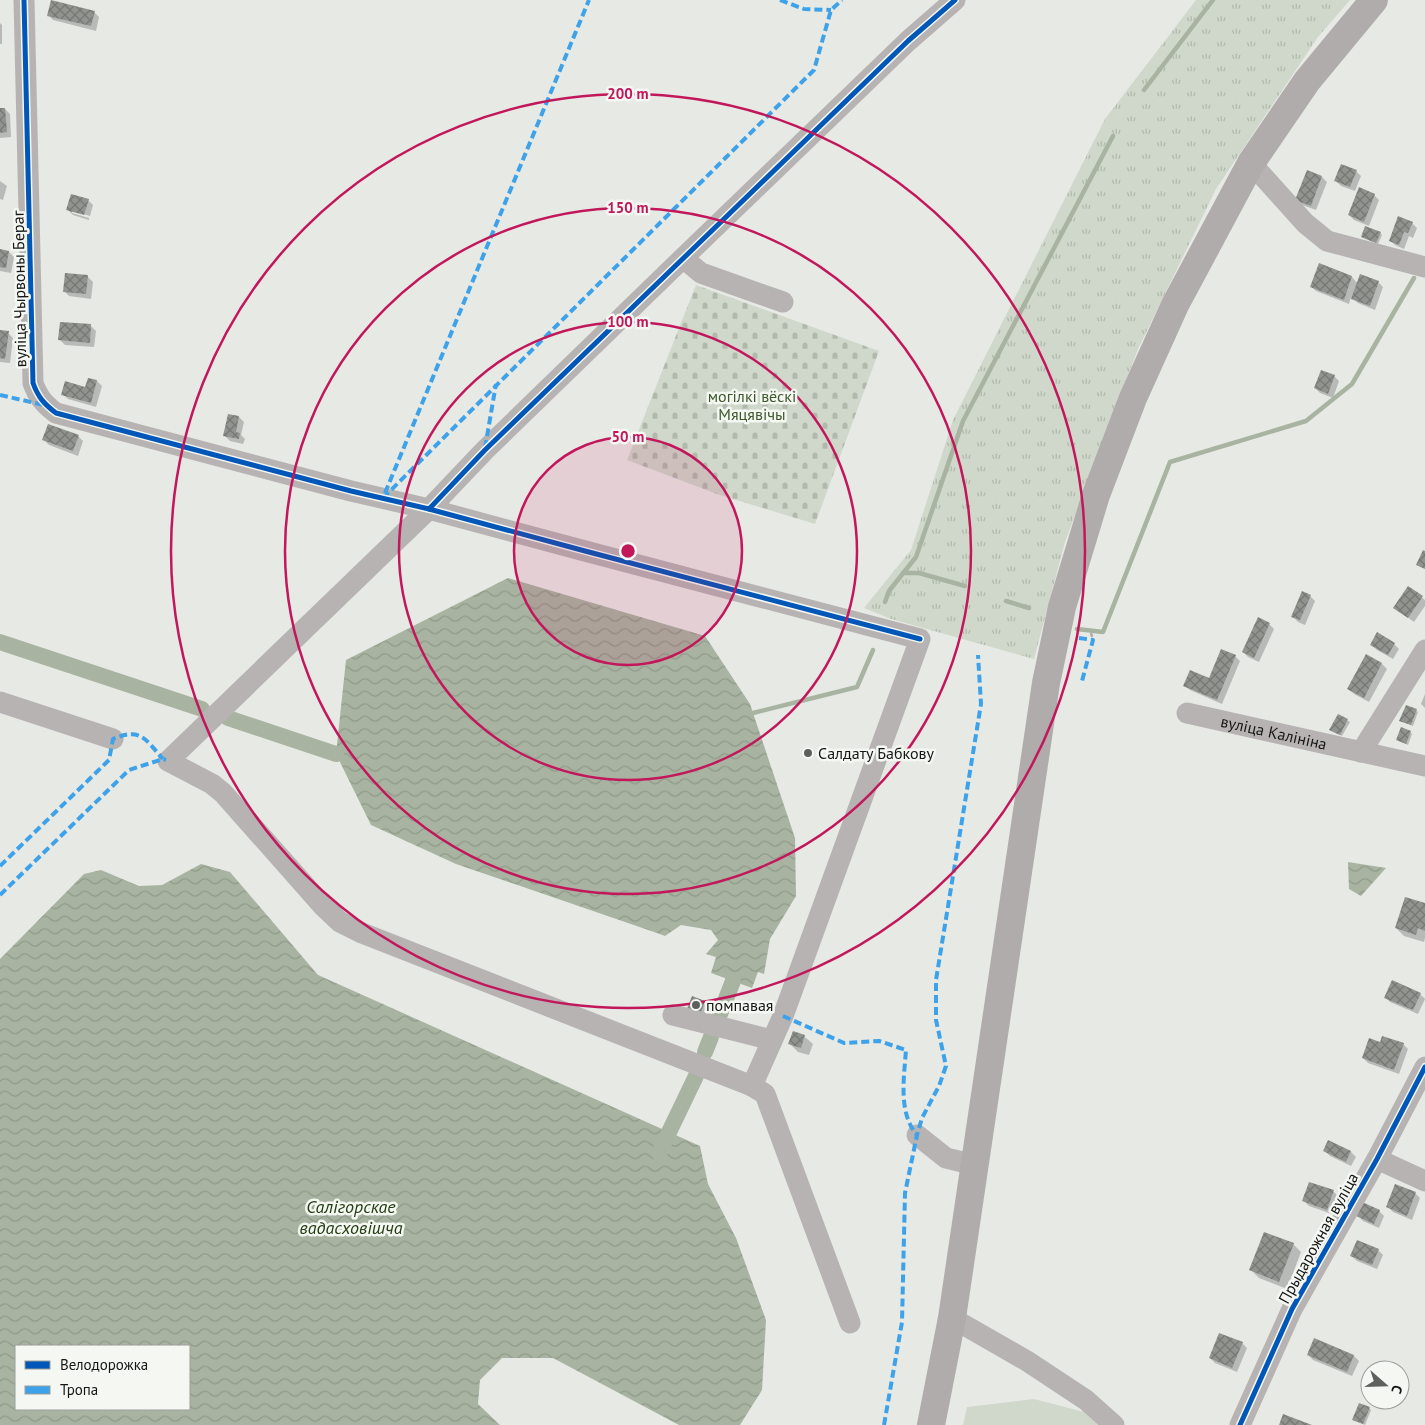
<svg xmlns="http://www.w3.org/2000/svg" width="1425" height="1425" viewBox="0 0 1425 1425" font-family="'PT Sans',sans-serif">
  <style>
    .grass { fill: url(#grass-tufts) }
    .cemetery { fill: url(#cemetery-stones) }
    .green { fill: #cfd8ca }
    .water { fill: url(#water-waves); fill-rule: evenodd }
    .shadow { fill: #0003 }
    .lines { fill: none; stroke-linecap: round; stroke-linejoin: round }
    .stream { stroke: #a8b4a1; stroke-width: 4.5 }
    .canal { stroke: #a8b4a1; stroke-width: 16 }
    .building { fill: url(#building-cross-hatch) }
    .path { stroke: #adabaa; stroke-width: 2.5; stroke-dasharray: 4 2.5; stroke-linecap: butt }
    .minor { stroke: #b7b3b3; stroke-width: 21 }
    .major { stroke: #b0acab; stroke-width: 28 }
    .quiet { stroke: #3da2ea; stroke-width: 4; stroke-dasharray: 8 4; stroke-linecap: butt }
    .cycleway-casing { stroke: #f4f7f2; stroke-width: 8 }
    .cycleway { stroke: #0057b8; stroke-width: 5 }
    .ring { fill: none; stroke: #c2185b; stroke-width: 2.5 }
    .poi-dot { fill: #5e605e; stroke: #f4f7f2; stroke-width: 2 }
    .labels { text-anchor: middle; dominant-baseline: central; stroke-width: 5; stroke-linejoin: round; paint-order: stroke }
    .street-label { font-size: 16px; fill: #151715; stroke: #f4f7f2 }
    .park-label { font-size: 16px; fill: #3e582e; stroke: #f4f7f2 }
    .poi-label { font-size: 16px; fill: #151715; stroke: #f4f7f2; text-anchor: start }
    .water-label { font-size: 18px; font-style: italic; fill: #243d13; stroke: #f4f7f2 }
    .centre { fill: #c2185b; stroke: #f4f7f2; stroke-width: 2.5 }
    .ring-label { font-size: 15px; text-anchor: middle; font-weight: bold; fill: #c2185b; stroke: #f4f7f2; stroke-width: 5; stroke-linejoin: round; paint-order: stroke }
  </style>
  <defs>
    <pattern id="grass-tufts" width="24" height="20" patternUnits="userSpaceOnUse" patternTransform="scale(1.25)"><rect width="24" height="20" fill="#cfd8ca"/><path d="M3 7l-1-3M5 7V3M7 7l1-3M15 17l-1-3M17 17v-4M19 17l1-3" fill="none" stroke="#b1b9ad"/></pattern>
    <pattern id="cemetery-stones" width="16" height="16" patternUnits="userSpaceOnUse" patternTransform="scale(1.25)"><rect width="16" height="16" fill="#cfd8ca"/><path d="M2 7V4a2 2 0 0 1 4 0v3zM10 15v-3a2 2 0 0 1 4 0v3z" fill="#b1b9ad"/></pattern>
    <pattern id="water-waves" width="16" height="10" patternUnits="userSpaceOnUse" patternTransform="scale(1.25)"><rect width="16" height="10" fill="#a8b4a1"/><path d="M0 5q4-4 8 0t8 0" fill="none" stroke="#909a8a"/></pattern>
    <pattern id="building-cross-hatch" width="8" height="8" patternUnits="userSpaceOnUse" patternTransform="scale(1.25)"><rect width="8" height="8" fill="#91948e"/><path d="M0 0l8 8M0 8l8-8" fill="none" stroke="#757873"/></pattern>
  </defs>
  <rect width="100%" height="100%" fill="#e7e9e5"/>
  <path class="grass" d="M1196,0H1350L1318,37L1216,189L1138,349L1065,542L1034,659L891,619L864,608L911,550L953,420L1105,119Z"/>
  <path class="cemetery" d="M696,285L879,351L815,524L717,494L627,460Z"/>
  <path class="green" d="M1034,1399L1084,1412L1098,1425H963L967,1407Z"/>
  <g class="water">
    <path d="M508,578L705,636L750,704L795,838L796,896L770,939L764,974L758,972L752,988L711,973L716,957L706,954L718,940L711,930L681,925L665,936L657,933L456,864L371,825L336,754L346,660Z"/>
    <path d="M1348,862L1386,868L1361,896L1349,889Z"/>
    <path d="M201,864L230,872L318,975L700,1146L708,1184L736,1238L766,1320L762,1390L740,1425H679L553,1358H502L480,1380L478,1404L500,1425H0V959L84,874L101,870L139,886L162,885ZM189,1346V1409H16V1346Z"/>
  </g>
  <g class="shadow">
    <path d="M94,12L99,17L96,31L53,20L48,15Z"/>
    <path d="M0,23L2,25V44H0Z"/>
    <path d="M0,109H5L10,114L11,137L0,138Z"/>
    <path d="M1356,171L1361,176L1355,191L1341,186L1336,181Z"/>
    <path d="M1308,172L1322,177L1327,182L1316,210L1302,205L1297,200Z"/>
    <path d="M0,181L7,186L3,200L0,199Z"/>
    <path d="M1374,195L1379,200L1369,226L1354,220L1349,215Z"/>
    <path d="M88,200L93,205L90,216L72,211V213L89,218V220L73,215L68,210Z"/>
    <path d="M1412,223L1417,228L1413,238L1409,236L1404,249L1395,245L1390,240Z"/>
    <path d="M1380,233L1382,235L1378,244L1362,237Z"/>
    <path d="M0,251L9,252L14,257L11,273L0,271Z"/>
    <path d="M1319,265L1352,277L1358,284L1378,282L1383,287L1375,310L1358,303L1351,297L1349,304L1316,291L1311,286Z"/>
    <path d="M88,277L93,282L91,299L69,296L64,291Z"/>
    <path d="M91,326L96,331L94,347L65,345L60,340Z"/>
    <path d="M0,332L8,333L13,338L10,363L0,362Z"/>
    <path d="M1334,376L1339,381L1333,398L1320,393L1315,388Z"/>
    <path d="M89,379L97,381L102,386L96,407L68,399L63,394L86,388Z"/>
    <path d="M239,417L244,422L241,435L245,439L243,444L230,441L225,436Z"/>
    <path d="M78,436L83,441L78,456L49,445L44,440Z"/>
    <path d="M1409,588L1425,600V606L1414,622L1395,608Z"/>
    <path d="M1310,596L1315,601L1305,625L1298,622L1293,617Z"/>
    <path d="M1269,624L1274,629L1259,662L1248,657L1243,652Z"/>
    <path d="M1394,644L1399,649L1393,659L1377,650L1372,645Z"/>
    <path d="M1235,656L1240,661L1222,704L1190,690L1185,686L1210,680Z"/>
    <path d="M1367,656L1382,664L1387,669L1369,702L1354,694L1349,689Z"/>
    <path d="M1425,694V708L1421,704Z"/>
    <path d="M1416,710L1418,712L1413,726L1401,721Z"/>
    <path d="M1339,715L1350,722L1342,736L1333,732Z"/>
    <path d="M1410,732L1412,734L1408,745L1398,740Z"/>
    <path d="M1425,905V938L1424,942L1404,936L1396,928Z"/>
    <path d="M1420,994L1425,999L1418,1014L1390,1002L1385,997Z"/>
    <path d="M693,998L707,1005L702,1016Z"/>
    <path d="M794,1033L805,1037L813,1044L809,1055L798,1052L790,1044Z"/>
    <path d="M1381,1043L1403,1044L1408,1049L1399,1074L1368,1063L1363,1058Z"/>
    <path d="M1329,1142L1351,1152L1356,1157L1351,1166L1330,1156L1325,1151Z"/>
    <path d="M1333,1191L1338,1196L1332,1214L1309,1206L1304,1201Z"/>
    <path d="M1415,1193L1420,1198L1412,1220L1393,1212L1388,1207Z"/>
    <path d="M1379,1211L1384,1216L1379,1228L1363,1221L1358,1216Z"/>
    <path d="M1293,1244L1301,1252L1287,1289L1259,1278L1251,1270Z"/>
    <path d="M1378,1250L1383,1255L1377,1269L1357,1261L1352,1256Z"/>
    <path d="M1314,1340L1354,1356L1359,1361L1352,1376L1313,1360L1308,1355Z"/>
    <path d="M1242,1343L1247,1348L1237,1372L1215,1363L1210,1358Z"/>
    <path d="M1369,1408L1371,1410L1365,1425L1354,1420Z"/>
  </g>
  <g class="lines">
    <g class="stream">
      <path d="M1144,90L1213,0"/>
      <path d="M903,573H919L965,586"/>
      <path d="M1006,601L1029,608"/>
      <path d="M885,602L889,591L916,557L963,421L1113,136"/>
      <path d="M1077,629L1103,632L1170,462L1306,421L1352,384L1414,278"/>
      <path d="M753,713L857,687L873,650"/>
    </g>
    <g class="canal">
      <path d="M0,642L202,709"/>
      <path d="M228,718L336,754"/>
      <path d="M720,1014L733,981"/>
      <path d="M705,1052L711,1037"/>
      <path d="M659,1153L696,1076"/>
    </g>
  </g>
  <g class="building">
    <path d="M51,0L95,11L91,26L47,16Z"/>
    <path d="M0,108H5L7,132L0,133Z"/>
    <path d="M1341,164L1357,170L1350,187L1334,181Z"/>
    <path d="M1307,170L1322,176L1311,206L1295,200Z"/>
    <path d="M1359,187L1375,194L1364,222L1348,215Z"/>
    <path d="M71,194L89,199L84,215L66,210Z"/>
    <path d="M1398,216L1413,222L1408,233L1404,232L1399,245L1389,241Z"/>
    <path d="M1365,226L1381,232L1376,243L1361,237Z"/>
    <path d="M0,249L9,251L6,268L0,267Z"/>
    <path d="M1319,263L1352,276L1344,300L1310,287Z"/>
    <path d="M65,273L88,275L86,294L63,292Z"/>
    <path d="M1360,274L1379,281L1370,306L1351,299Z"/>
    <path d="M60,322L91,324L90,343L58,340Z"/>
    <path d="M0,330L9,331L5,359L0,358Z"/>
    <path d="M1321,370L1335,375L1328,394L1314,388Z"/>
    <path d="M88,378L97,380L91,403L61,395L65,381L85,387Z"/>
    <path d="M228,414L239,416L236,432L240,433L239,439L223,436Z"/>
    <path d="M48,424L79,435L73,451L42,440Z"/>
    <path d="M1423,550L1425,551V569L1416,565Z"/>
    <path d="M1408,586L1423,596L1408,618L1393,608Z"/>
    <path d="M1302,591L1311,595L1300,620L1291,617Z"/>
    <path d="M1258,617L1270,623L1254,658L1242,652Z"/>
    <path d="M1377,632L1395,643L1388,655L1370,645Z"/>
    <path d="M1221,649L1236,655L1217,700L1183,686L1190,670L1209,678Z"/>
    <path d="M1366,654L1382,663L1364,698L1347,689Z"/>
    <path d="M1406,705L1417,709L1411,725L1399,721Z"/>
    <path d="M1338,714L1348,719L1340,735L1329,730Z"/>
    <path d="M1401,727L1411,731L1406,744L1396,740Z"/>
    <path d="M1405,897L1425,903V931L1418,928L1416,935L1395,928Z"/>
    <path d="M1392,980L1421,993L1413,1010L1384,998Z"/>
    <path d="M692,996L705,1001L700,1015L687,1009Z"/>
    <path d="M793,1031L805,1035L801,1048L788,1044Z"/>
    <path d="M1382,1036L1404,1043L1394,1070L1362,1058L1369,1038L1380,1042Z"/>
    <path d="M1328,1140L1351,1151L1346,1162L1323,1151Z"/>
    <path d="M1309,1182L1334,1190L1327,1210L1302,1201Z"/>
    <path d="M1395,1184L1416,1192L1407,1216L1386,1207Z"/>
    <path d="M1362,1202L1380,1210L1374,1224L1356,1216Z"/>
    <path d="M1264,1232L1294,1243L1279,1282L1249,1270Z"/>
    <path d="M1357,1240L1379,1249L1372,1265L1350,1256Z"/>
    <path d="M1219,1333L1243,1342L1232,1368L1209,1358Z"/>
    <path d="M1314,1338L1354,1355L1347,1372L1307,1355Z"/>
    <path d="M1359,1403L1370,1407L1363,1424L1352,1420Z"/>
    <path d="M1283,1414L1312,1425H1279Z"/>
  </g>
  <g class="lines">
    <path class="path" d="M1091,633L1093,640"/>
    <g class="minor">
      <path d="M24,0L33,383C38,397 44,404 56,413L351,491L429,509L585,551L920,639L783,1016L752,1086L362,933L340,922L323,906L223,793L212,784L168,761L429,509L485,450L683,258L908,41L955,0"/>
      <path d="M1251,163L1305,223L1327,241L1425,267"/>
      <path d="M683,258L701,273L783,302"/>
      <path d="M0,702L113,739"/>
      <path id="s1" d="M1187,713L1425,766"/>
      <path d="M1361,752L1425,650"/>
      <path d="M673,1015L772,1040"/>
      <path d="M752,1086L765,1094L850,1323"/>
      <path d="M917,1135L946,1158L975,1165"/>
      <path d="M1377,1159L1425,1181"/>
      <path d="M952,1318L1027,1361L1086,1400L1114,1425"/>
      <path d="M1240,1425L1292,1309L1377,1159L1425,1067"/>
    </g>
    <path class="major" d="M931,1425L952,1318L1046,683L1062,607L1096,495L1133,398L1175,305L1251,163L1307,81L1374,0"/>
    <g class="quiet">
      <path d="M780,0L804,9L831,10"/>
      <path d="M0,395L44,405"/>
      <path d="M485,448L496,384"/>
      <path d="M385,493L589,0"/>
      <path d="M383,498L814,70L831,10L842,0"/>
      <path d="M1079,638L1093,640L1082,681"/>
      <path d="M0,866L109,760L113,739C141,727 145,739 163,759"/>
      <path d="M0,895L129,770L163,759L166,760"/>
      <path d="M783,1016L844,1043L879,1041L906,1050C904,1078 898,1113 917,1135"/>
      <path d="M884,1425L902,1322L905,1193L917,1135L922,1118L939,1086L946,1066L936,1020V980L981,704L978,655"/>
    </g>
    <defs>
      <g id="cycleway">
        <path d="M24,0L33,383C38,397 44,404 56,413L351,491L429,509L585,551L920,639"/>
        <path d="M429,509L485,450L908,41L955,0"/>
        <path d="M1240,1425L1292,1309L1377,1159L1425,1067"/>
      </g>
    </defs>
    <use href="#cycleway" class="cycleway-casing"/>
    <use href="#cycleway" class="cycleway"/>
  </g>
  <circle cx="628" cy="551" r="114" fill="#c2185b" fill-opacity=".12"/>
  <g class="ring">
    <circle cx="628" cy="551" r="114"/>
    <circle cx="628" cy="551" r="229"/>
    <circle cx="628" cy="551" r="343"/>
    <circle cx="628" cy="551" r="457"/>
  </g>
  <g class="poi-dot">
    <circle cx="808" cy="753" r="5"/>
    <circle cx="696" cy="1005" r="5"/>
  </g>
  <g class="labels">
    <g class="street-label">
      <text transform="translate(19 289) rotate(-91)">вуліца Чырвоны Бераг</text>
      <text stroke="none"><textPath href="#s1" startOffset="89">вуліца Калініна</textPath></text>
      <text transform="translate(1318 1238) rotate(-61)">Прыдарожная вуліца</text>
    </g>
    <g class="park-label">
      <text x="752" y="396">могілкі вёскі<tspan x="752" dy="18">Мяцявічы</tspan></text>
    </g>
    <g class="poi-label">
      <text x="818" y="753">Салдату Бабкову</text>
      <text x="706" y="1005">помпавая</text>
    </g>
    <g class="water-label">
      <text x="351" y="1206">Салігорскае<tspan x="351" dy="21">вадасховішча</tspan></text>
    </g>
  </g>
  <circle cx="628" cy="551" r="8" class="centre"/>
  <g class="ring-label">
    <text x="628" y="99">200 m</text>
    <text x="628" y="213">150 m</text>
    <text x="628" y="327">100 m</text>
    <text x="628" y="442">50 m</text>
  </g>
  <rect x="15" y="1345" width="175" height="65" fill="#f4f7f2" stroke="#9b9d9a"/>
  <rect x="25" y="1361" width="25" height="8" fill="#0057b8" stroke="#9b9d9a"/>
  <text x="60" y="1370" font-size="15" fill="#151715">Велодорожка</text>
  <rect x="25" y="1386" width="25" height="8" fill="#3da2ea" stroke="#9b9d9a"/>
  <text x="60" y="1395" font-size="15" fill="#151715">Тропа</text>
  <g transform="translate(1385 1385) rotate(110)"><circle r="24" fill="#f4f7f2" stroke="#9b9d9a"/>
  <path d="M0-4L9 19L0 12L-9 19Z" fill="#5e605e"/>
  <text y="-8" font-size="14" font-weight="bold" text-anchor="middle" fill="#151715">С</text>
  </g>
</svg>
